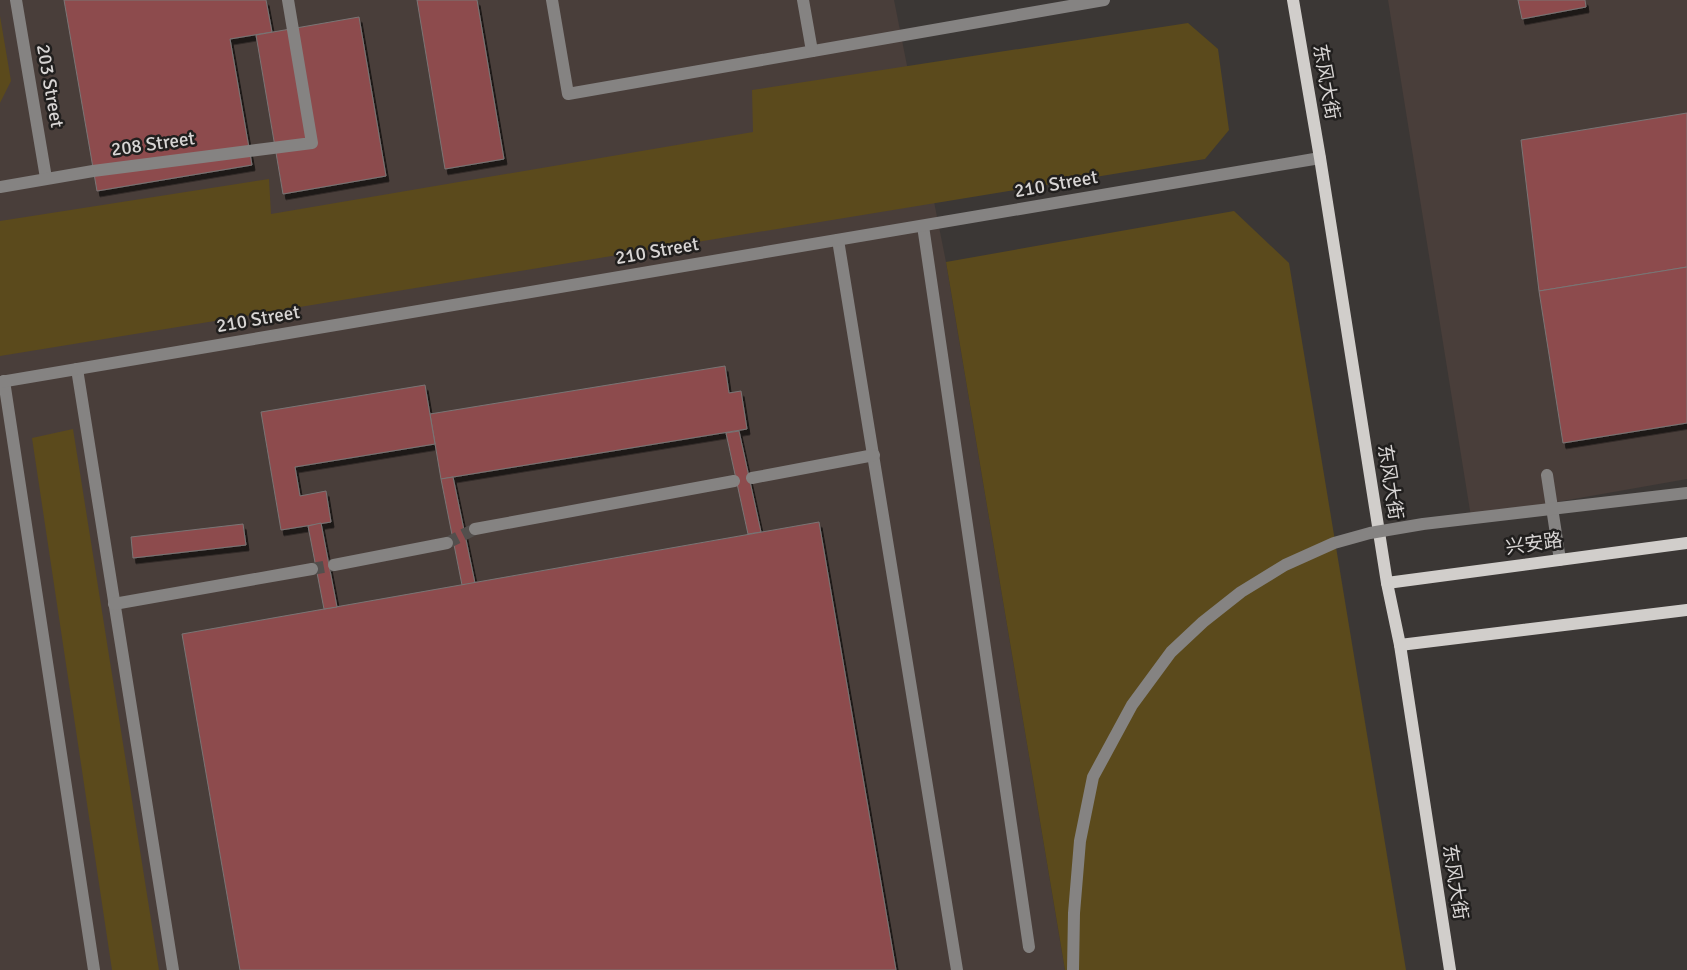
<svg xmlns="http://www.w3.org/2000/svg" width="1687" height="970" viewBox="0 0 1687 970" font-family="Signika,'Noto Sans SC',sans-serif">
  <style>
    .built { fill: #493e3a }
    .green { fill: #5b4a1c }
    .building { fill: #8d4c4d; stroke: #7a7575; filter: url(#shadow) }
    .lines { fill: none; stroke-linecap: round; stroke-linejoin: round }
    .minor-tunnel { stroke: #534f4d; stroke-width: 12; stroke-dasharray: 12 6; stroke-linecap: butt }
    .minor { stroke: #858382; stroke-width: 12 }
    .major { stroke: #d1cecb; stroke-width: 12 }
    .minor-bridge { stroke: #858382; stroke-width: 12 }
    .labels { text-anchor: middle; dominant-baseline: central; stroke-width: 5; stroke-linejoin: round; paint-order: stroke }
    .street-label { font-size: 19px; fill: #d8d5d4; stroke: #211f1e }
  </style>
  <defs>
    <filter id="shadow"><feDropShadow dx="3" dy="5.5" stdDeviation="0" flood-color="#0009"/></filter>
  </defs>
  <rect width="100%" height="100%" fill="#3b3735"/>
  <g class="built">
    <path d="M0,0H894L946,262L1065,970H0Z"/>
    <path d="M1388,0H1687V479L1471,517Z"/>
  </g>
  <g class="green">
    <path d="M0,16L11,81L0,103Z"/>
    <path d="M1188,23L1218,49L1229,130L1205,159L0,356V221L269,179L271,214L753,132L752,90Z"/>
    <path d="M1234,211L1289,263L1406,970H1065L946,262Z"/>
    <path d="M73,429L159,970H112L32,438Z"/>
  </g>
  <g class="building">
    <path d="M64,0H266L272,32L230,39L252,165L97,191Z"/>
    <path d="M417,0H477L504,159L445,169Z"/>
    <path d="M1518,0H1585L1586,7L1522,19Z"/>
    <path d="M359,17L386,176L283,194L256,35Z"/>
    <path d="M1687,113V267L1539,291L1521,140Z"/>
    <path d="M1687,267V423L1563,443L1539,291Z"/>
    <path d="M725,366L729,393L741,391L747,429L441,479L430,414Z"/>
    <path d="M425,385L435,444L295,467L300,496L326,491L331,522L281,530L261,412Z"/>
    <path d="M739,431L761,532L748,534L726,433Z"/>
    <path d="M453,477L475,583L462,585L441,479Z"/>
    <path d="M819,522L896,970H240L182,634Z"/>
    <path d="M321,523L337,607L324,609L308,526Z"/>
    <path d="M243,524L246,545L133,558L131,537Z"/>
  </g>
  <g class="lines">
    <g class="minor-tunnel">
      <path d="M447,543L475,529"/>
      <path d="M312,569L334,565"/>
    </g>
    <g class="minor">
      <path d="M16,0L46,178"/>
      <path d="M552,0L568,94L1104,0"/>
      <path d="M803,0L812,51"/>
      <path d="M0,187L93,171L312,143L288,0"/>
      <path d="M923,226L1029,947"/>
      <path d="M838,240L957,970"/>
      <path d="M77,369L173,970"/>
      <path d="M4,381L94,970"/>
      <path d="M0,382L1320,158"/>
      <path d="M1547,475L1560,560"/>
      <path d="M752,478L874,455"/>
      <path d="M475,529L734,481"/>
      <path d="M334,565L447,543"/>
      <path d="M114,604L312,569"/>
    </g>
    <g class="major">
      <path d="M1293,0L1320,158L1387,583L1400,645L1450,970"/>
      <path d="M1387,583L1687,543"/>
      <path d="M1400,645L1687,610"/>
    </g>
    <path class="minor-bridge" d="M1073,970L1074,913L1080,841L1093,777L1132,705L1171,652L1203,622L1241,592L1285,565L1334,543L1370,533L1423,524L1687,493"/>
  </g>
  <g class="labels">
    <g class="street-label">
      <text transform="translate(1326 82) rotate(80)">东风大街</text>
      <text transform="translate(50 86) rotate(80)">203 Street</text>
      <text transform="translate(153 144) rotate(-8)">208 Street</text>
      <text transform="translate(1056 184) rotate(-10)">210 Street</text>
      <text transform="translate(657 251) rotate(-10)">210 Street</text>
      <text transform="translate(258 319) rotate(-10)">210 Street</text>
      <text transform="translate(1390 482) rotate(81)">东风大街</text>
      <text transform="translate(1534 544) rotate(-8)">兴安路</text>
      <text transform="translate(1455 882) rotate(81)">东风大街</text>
    </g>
  </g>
</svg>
